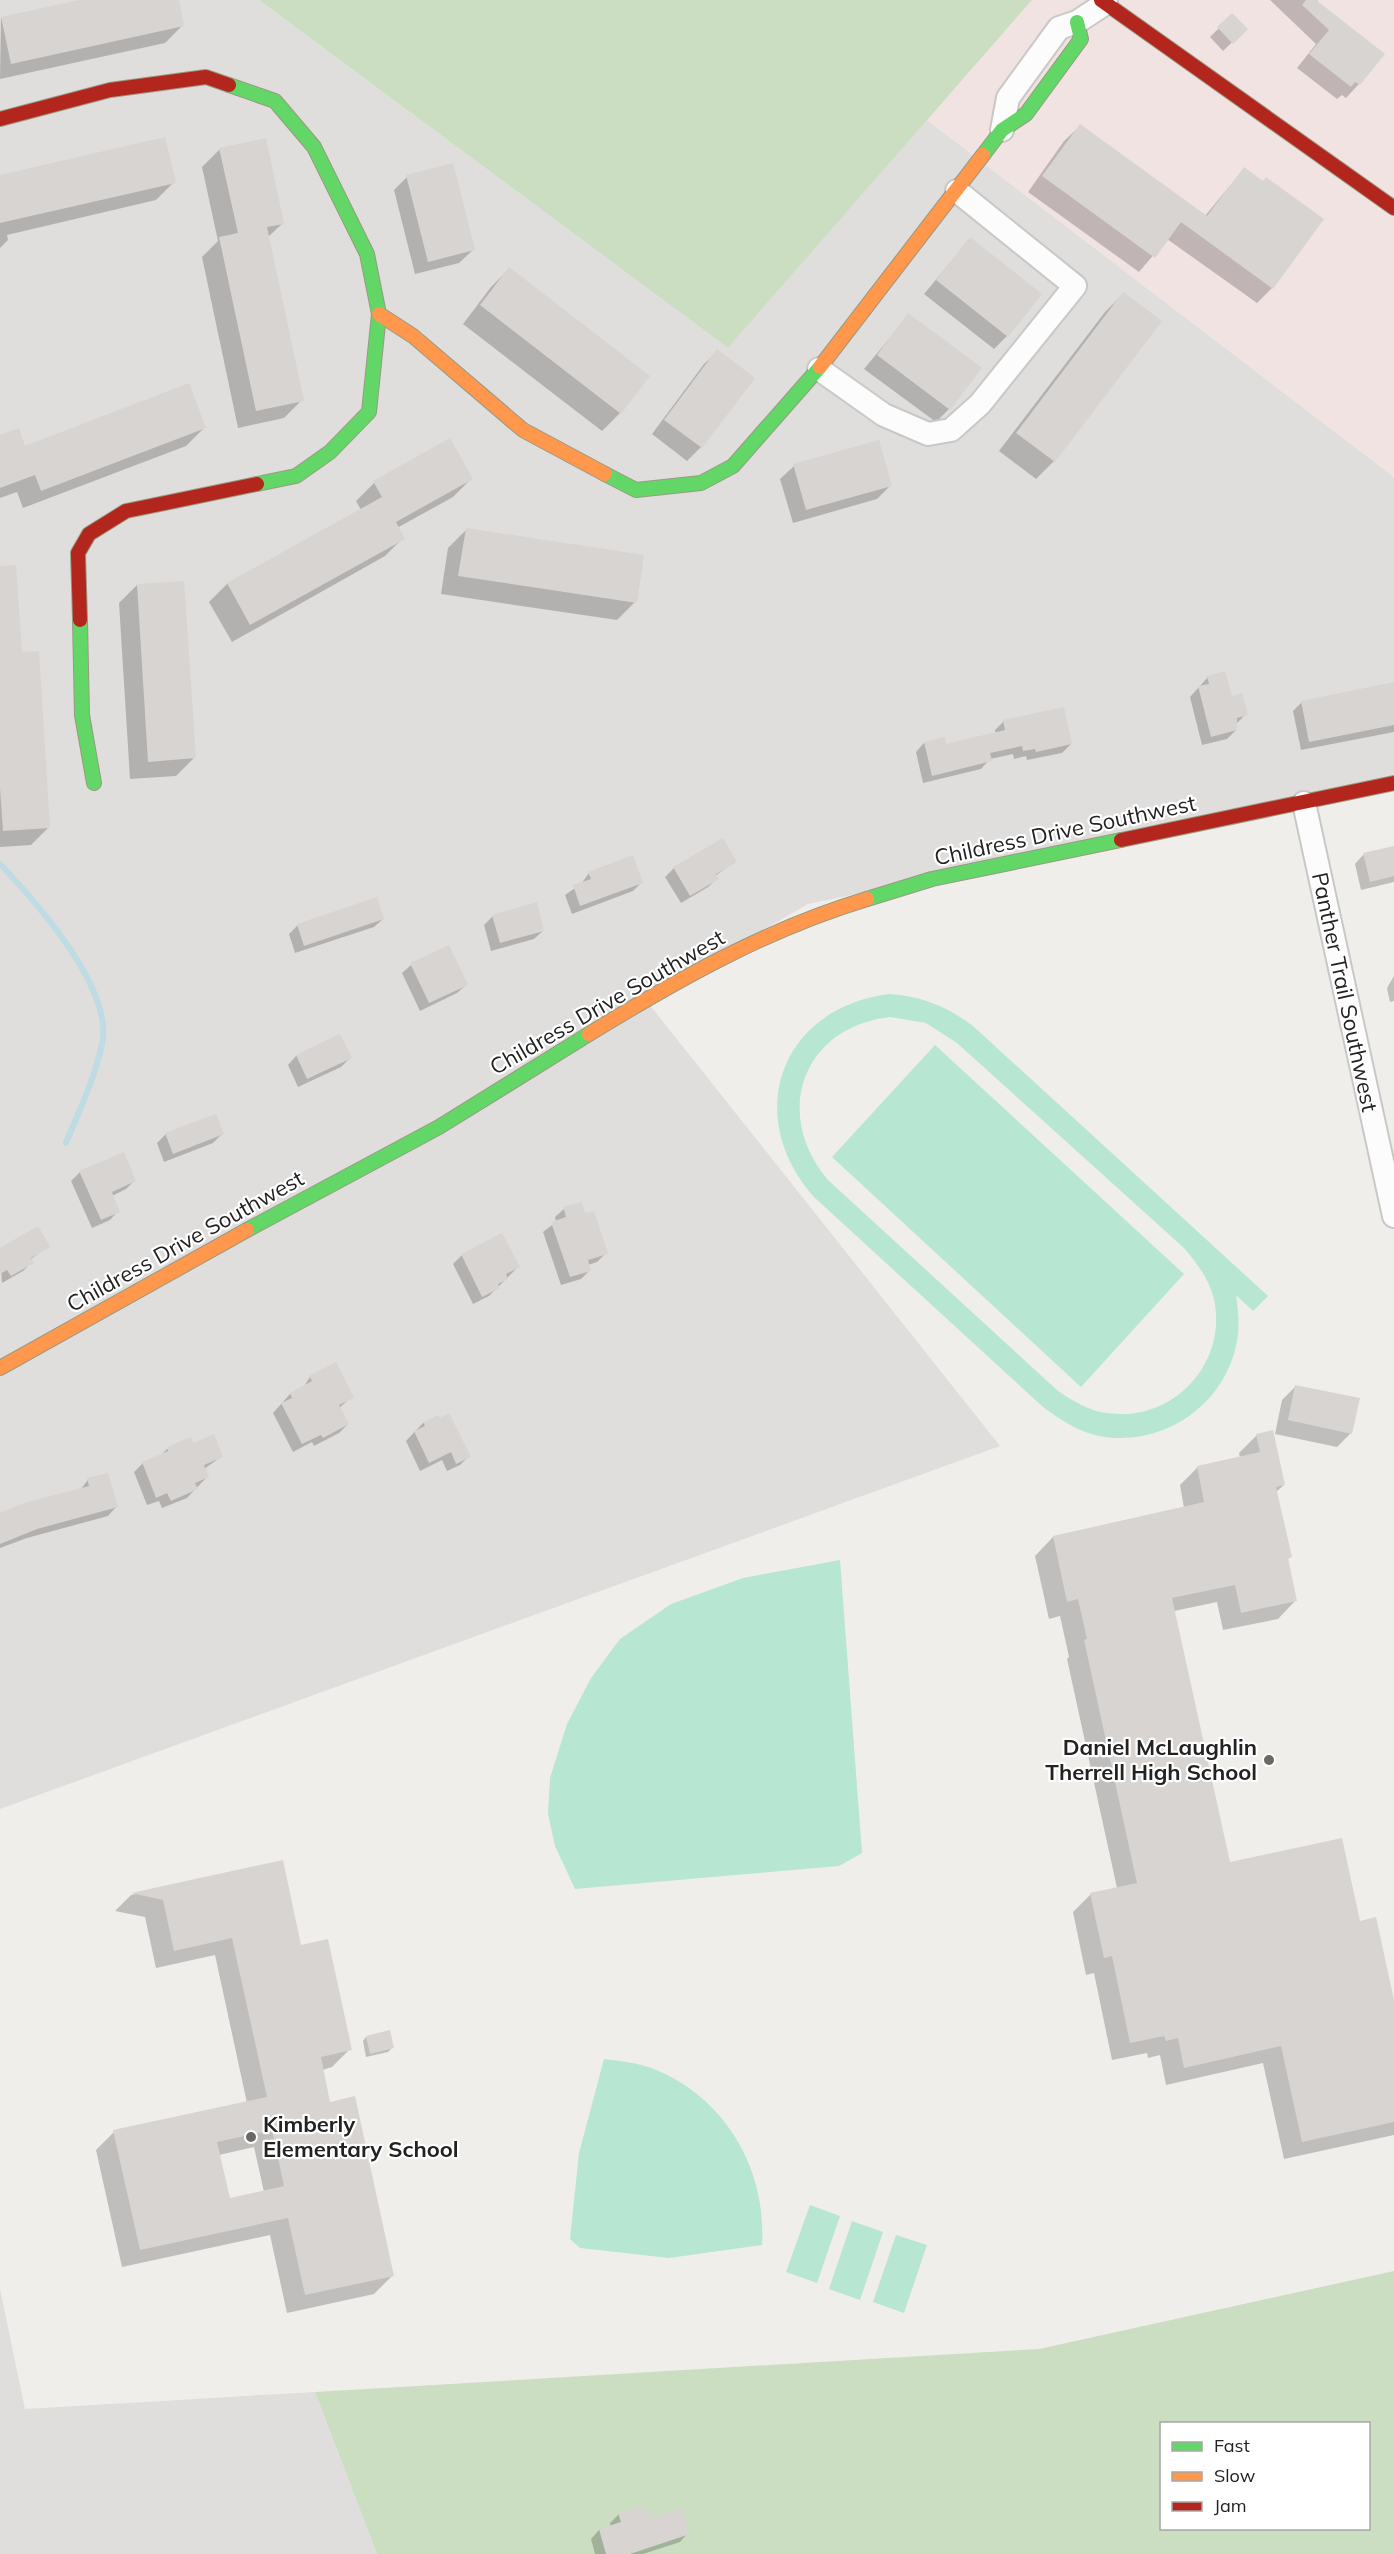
<svg xmlns="http://www.w3.org/2000/svg" width="1394" height="2554" viewBox="0 0 1394 2554" font-family="Mulish,sans-serif">
  <style>
    .residential { fill: #dfdedc }
    .commercial { fill: #f1e3e1 }
    .forest { fill: #cbdec1; fill-rule: evenodd }
    .pitch { fill: #b7e6d2; fill-rule: evenodd }
    .shadow { fill: #0003; fill-rule: evenodd }
    .lines { fill: none; stroke-linecap: round; stroke-linejoin: round }
    .stream { stroke: #bfdbe3; stroke-width: 6 }
    .building { fill: #d7d4d2; fill-rule: evenodd }
    .street-casing { stroke: #c9c8c7; stroke-width: 26 }
    .fast-casing { stroke: #999a82; stroke-width: 16 }
    .slow-casing { stroke: #999a82; stroke-width: 16 }
    .jam-casing { stroke: #999a82; stroke-width: 16 }
    .street { stroke: #fdfcfc; stroke-width: 22 }
    .fast { stroke: #63d668; stroke-width: 14 }
    .slow { stroke: #ff974d; stroke-width: 14 }
    .jam { stroke: #b3261e; stroke-width: 14 }
    .poi-dot { fill: #6a6968; stroke: #fff; stroke-width: 2 }
    .labels { text-anchor: middle; dominant-baseline: central; stroke-width: 4.5; stroke-linejoin: round; paint-order: stroke }
    .street-label { font-size: 22px; fill: #222; stroke: #fff }
    .poi-label { font-size: 22px; font-weight: bold; fill: #222; stroke: #fff; text-anchor: end }
  </style>
  <rect width="100%" height="100%" fill="#f0eeeb"/>
  <g class="residential">
    <path d="M0,0H259L728,348L927,120L1394,477V782L808,904L645,999L1000,1446L0,1809Z"/>
    <path d="M0,2289L25,2409L315,2392L377,2554H0Z"/>
  </g>
  <path class="commercial" d="M1032,0H1394V477L927,120Z"/>
  <g class="forest">
    <path d="M259,0H1032L728,348Z"/>
    <path d="M1394,2271V2554H377L315,2392L1039,2349ZM1162,2424H1368V2528H1162Z"/>
  </g>
  <g class="pitch">
    <path d="M889,994C922,996 946,1006 973,1026L1268,1296L1253,1311L1236,1295C1238,1310 1240,1325 1237,1341C1226,1403 1167,1445 1105,1437C1082,1434 1062,1421 1043,1407L814,1197C742,1116 780,1008 889,994ZM890,1017L926,1023L957,1043L1184,1248C1197,1263 1209,1279 1214,1299C1228,1364 1172,1423 1107,1413C1089,1411 1073,1401 1058,1391L828,1180C772,1114 802,1027 890,1017Z"/>
    <path d="M935,1045L1184,1274L1081,1387L832,1157Z"/>
    <path d="M840,1560L862,1853L839,1866L575,1889L555,1846L548,1814L550,1778L567,1724L591,1678L620,1639L671,1604L743,1578Z"/>
    <path d="M604,2059C621,2061 639,2063 654,2069C726,2098 767,2170 762,2245L669,2258L580,2248L570,2239L579,2153Z"/>
    <path d="M810,2205L840,2216L817,2283L786,2272Z"/>
    <path d="M852,2221L883,2232L860,2300L829,2289Z"/>
    <path d="M896,2235L927,2245L904,2313L873,2302Z"/>
  </g>
  <g class="shadow">
    <path d="M86,0H177L183,25L165,43L0,79L1,18Z"/>
    <path d="M1270,0H1318L1316,2L1359,84L1346,98L1342,95L1337,99L1297,68L1316,44Z"/>
    <path d="M1232,15L1246,29L1223,51L1210,37Z"/>
    <path d="M1080,126L1204,217L1244,169L1272,288L1257,303L1167,239L1139,272L1028,192L1064,141Z"/>
    <path d="M220,149L283,223L267,238L302,400L284,418L238,428L202,257L218,241L202,167Z"/>
    <path d="M0,176L174,182L156,200L7,235L8,240L0,248Z"/>
    <path d="M407,177L473,250L459,263L415,274L394,190Z"/>
    <path d="M970,239L1007,336L994,349L924,294Z"/>
    <path d="M509,269L620,413L602,431L463,324L491,287Z"/>
    <path d="M1123,294L1054,461L1036,479L999,451L1105,312Z"/>
    <path d="M909,315L949,409L936,422L864,369Z"/>
    <path d="M718,351L753,378L701,447L687,461L652,434L704,364Z"/>
    <path d="M204,428L186,446L23,508L17,492L0,498V437L25,447Z"/>
    <path d="M794,466L890,486L877,499L793,523L780,479Z"/>
    <path d="M471,479L453,497L397,528L403,538L385,556L232,642L209,602L227,584L361,510L356,501L374,483Z"/>
    <path d="M466,530L635,602L617,620L441,594L448,548Z"/>
    <path d="M0,567L21,653L49,827L31,845L0,847Z"/>
    <path d="M137,585L194,758L176,776L130,779L119,603Z"/>
    <path d="M1208,677L1246,714L1236,724V730L1227,739L1202,745L1190,697Z"/>
    <path d="M1394,684V732L1301,750L1293,711L1302,702Z"/>
    <path d="M1004,721L1071,744L1062,753L1027,760L1026,756L1014,759L1013,754L990,759L981,769L923,783L916,752L924,743L945,746L996,734L995,730Z"/>
    <path d="M1394,848V882L1361,890L1355,864L1363,855Z"/>
    <path d="M735,861L715,876L717,879L708,887L681,903L665,877L674,868Z"/>
    <path d="M589,873L641,883L633,891L572,914L565,895L581,884Z"/>
    <path d="M493,916L543,931L534,939L491,951L484,925Z"/>
    <path d="M383,919L374,927L295,953L289,934L298,925Z"/>
    <path d="M411,965L466,985L457,993L420,1011L402,973Z"/>
    <path d="M1394,976V1001L1390,1002L1387,988Z"/>
    <path d="M340,1036L350,1058L341,1067L298,1087L288,1065L296,1056Z"/>
    <path d="M166,1134H222L213,1143L164,1162L157,1143Z"/>
    <path d="M80,1172L134,1181L126,1189L112,1196L118,1211L110,1220L92,1228L71,1181Z"/>
    <path d="M564,1209L584,1215L606,1253L597,1262L588,1265L590,1270L581,1279L561,1285L543,1232L556,1222L555,1217Z"/>
    <path d="M48,1246L30,1260L32,1262L23,1271L2,1283L0,1250Z"/>
    <path d="M462,1255L518,1267L489,1296L473,1304L453,1264Z"/>
    <path d="M310,1377L352,1397L339,1408L348,1424L339,1433L314,1446L312,1442L293,1452L273,1413L290,1394L303,1388Z"/>
    <path d="M1296,1386L1351,1433L1337,1447L1275,1434L1282,1400Z"/>
    <path d="M437,1417L469,1456L460,1465L447,1471L442,1460L420,1471L406,1441L423,1423Z"/>
    <path d="M1257,1435L1284,1485L1276,1492L1290,1557L1287,1560L1296,1600L1278,1619L1223,1630L1217,1602L1174,1611L1229,1864L1359,1923L1394,2007V2135L1284,2159L1263,2063L1166,2085L1160,2055L1148,2058L1147,2053L1112,2060L1094,1973L1086,1975L1073,1912L1091,1894L1117,1888L1067,1659L1069,1657L1060,1616L1049,1619L1035,1556L1053,1537L1184,1508L1180,1485L1198,1467L1240,1458L1239,1453Z"/>
    <path d="M167,1449L221,1457L204,1469L207,1477L187,1498L162,1508L159,1501L147,1505L134,1472L143,1463L160,1456Z"/>
    <path d="M88,1480L116,1507L108,1516L27,1538L0,1548V1514L80,1490Z"/>
    <path d="M282,1862L300,1946L350,2049L332,2067L322,2070L329,2103L392,2276L374,2294L287,2313L270,2235L122,2267L96,2150L114,2132L247,2103L215,1955L156,1968L145,1917L115,1911L131,1895ZM254,2147L264,2192L229,2199L219,2155Z"/>
    <path d="M366,2037L392,2048L388,2052L366,2057L363,2041Z"/>
    <path d="M619,2514L647,2516L688,2533L680,2542L643,2554H595L591,2539L599,2530L611,2527L610,2523Z"/>
  </g>
  <g class="lines">
    <path class="stream" d="M0,864C36,902 114,989 102,1044C95,1078 79,1111 66,1143"/>
  </g>
  <g class="building">
    <path d="M79,0H179L184,26L11,64L1,17Z"/>
    <path d="M1306,0H1316L1385,54L1360,85L1355,82L1351,87L1309,54L1329,30L1302,5Z"/>
    <path d="M1232,13L1248,29L1233,44L1217,27Z"/>
    <path d="M1080,124L1207,216L1244,167L1263,181L1266,177L1324,219L1273,289L1181,222L1155,258L1042,176Z"/>
    <path d="M165,137L176,183L0,223V175Z"/>
    <path d="M266,138L284,224L267,227L304,401L256,411L219,237L238,233L219,148Z"/>
    <path d="M453,163L475,250L428,262L406,175Z"/>
    <path d="M970,237L1042,294L1008,337L936,280Z"/>
    <path d="M509,267L650,376L621,414L480,305Z"/>
    <path d="M1123,292L1162,321L1055,462L1016,433Z"/>
    <path d="M908,313L982,368L950,410L877,355Z"/>
    <path d="M717,349L755,378L702,448L664,420Z"/>
    <path d="M189,383L206,428L41,491L35,475L0,488V435L19,428L25,446Z"/>
    <path d="M450,438L473,479L396,522L405,539L250,625L227,583L382,497L373,481Z"/>
    <path d="M879,440L892,486L806,510L793,464Z"/>
    <path d="M466,528L644,555L637,603L458,576Z"/>
    <path d="M16,565L22,652L39,651L50,828L3,831L0,788V566Z"/>
    <path d="M184,581L196,758L148,762L137,584Z"/>
    <path d="M1225,671L1232,696L1242,693L1248,715L1237,718V730L1211,737L1198,686L1209,684L1207,676Z"/>
    <path d="M1394,682V725L1309,742L1301,701Z"/>
    <path d="M1064,707L1072,744L1036,752L1035,749L1023,751L1022,746L990,753L992,761L932,776L924,742L945,737L946,744L1005,730L1003,720Z"/>
    <path d="M723,838L737,862L716,874L719,879L690,896L673,867Z"/>
    <path d="M1394,846V876L1370,882L1363,853Z"/>
    <path d="M633,855L643,883L580,906L573,885L591,879L588,872Z"/>
    <path d="M377,897L384,919L304,946L297,924Z"/>
    <path d="M537,902L544,931L500,943L492,915Z"/>
    <path d="M449,945L468,985L429,1003L410,963Z"/>
    <path d="M340,1034L352,1058L307,1079L296,1055Z"/>
    <path d="M216,1114L224,1134L173,1154L165,1133Z"/>
    <path d="M124,1152L136,1181L112,1192L120,1212L101,1220L79,1171Z"/>
    <path d="M582,1202L585,1213L594,1211L608,1254L588,1260L591,1271L570,1277L551,1222L566,1217L563,1207Z"/>
    <path d="M38,1226L50,1247L31,1258L34,1263L11,1276L7,1270L0,1274V1248Z"/>
    <path d="M502,1233L520,1267L506,1274L508,1279L498,1284L500,1288L482,1297L461,1254Z"/>
    <path d="M336,1362L354,1398L339,1405L349,1424L323,1438L321,1435L302,1444L281,1403L292,1398L290,1393L312,1381L309,1376Z"/>
    <path d="M1295,1385L1360,1398L1352,1434L1288,1420Z"/>
    <path d="M449,1413L471,1457L456,1464L451,1452L429,1463L414,1431L425,1426L423,1422L438,1415L440,1418Z"/>
    <path d="M1273,1430L1285,1485L1276,1487L1292,1557L1288,1558L1297,1601L1241,1613L1235,1585L1172,1598L1230,1862L1342,1838L1360,1921L1376,1917L1394,2000V2122L1302,2142L1281,2046L1184,2068L1178,2038L1166,2041L1164,2036L1130,2043L1112,1956L1104,1958L1090,1893L1137,1883L1084,1640L1087,1639L1078,1599L1067,1602L1053,1536L1204,1502L1197,1466L1260,1452L1256,1434Z"/>
    <path d="M214,1434L223,1457L204,1465L209,1477L195,1483L198,1489L171,1501L167,1493L156,1498L142,1462L168,1451L167,1447L191,1437L193,1443Z"/>
    <path d="M108,1473L118,1507L37,1529L0,1544V1513L24,1503L89,1486L87,1478Z"/>
    <path d="M283,1860L301,1945L328,1939L352,2050L321,2057L330,2102L355,2096L394,2276L305,2295L288,2218L140,2250L113,2130L267,2097L232,1938L174,1951L163,1900L131,1893ZM272,2130L284,2186L230,2198L217,2142Z"/>
    <path d="M390,2030L394,2048L370,2054L366,2036Z"/>
    <path d="M645,2505L648,2514L653,2512L654,2517L683,2508L690,2534L630,2554H606L599,2529L621,2522L618,2513Z"/>
  </g>
  <g class="lines">
    <defs>
      <g id="street">
        <path d="M1002,130L1008,98L1059,28L1077,22L1106,3"/>
        <path d="M819,369L884,415L928,434L951,430L980,404L1075,286L957,191"/>
        <path d="M1304,803L1394,1216"/>
      </g>
      <g id="fast">
        <path d="M229,85L275,101L314,147L367,254L379,314L369,412L330,452L296,476L257,484"/>
        <path d="M983,155L1002,130L1026,114L1081,39L1077,22"/>
        <path d="M605,474L636,490L701,483L733,466L820,367"/>
        <path d="M80,620L82,715L94,783"/>
        <path d="M867,899L932,879L1121,840"/>
        <path d="M247,1230L439,1127L589,1034"/>
      </g>
      <g id="slow">
        <path d="M379,314L413,336L523,430L605,474"/>
        <path d="M820,367L983,155"/>
        <path d="M589,1034C677,980 767,929 867,899"/>
        <path d="M0,1368L247,1230"/>
      </g>
      <g id="jam">
        <path d="M1101,0L1394,208"/>
        <path d="M0,119L110,90L206,77L229,85"/>
        <path d="M80,620L78,553L89,534L126,511L257,484"/>
        <path d="M1121,840L1394,783"/>
      </g>
    </defs>
    <use href="#street" class="street-casing"/>
    <use href="#fast" class="fast-casing"/>
    <use href="#slow" class="slow-casing"/>
    <use href="#jam" class="jam-casing"/>
    <use href="#street" class="street"/>
    <use href="#fast" class="fast"/>
    <use href="#slow" class="slow"/>
    <use href="#jam" class="jam"/>
  </g>
  <g class="poi-dot">
    <circle cx="1269" cy="1760" r="6"/>
    <circle cx="251" cy="2137" r="6"/>
  </g>
  <g class="labels">
    <g class="street-label">
      <text transform="translate(1065 830) rotate(-12)">Childress Drive Southwest</text>
      <text transform="translate(1345 992) rotate(78)">Panther Trail Southwest</text>
      <text transform="translate(607 1002) rotate(-30)">Childress Drive Southwest</text>
      <text transform="translate(185 1241) rotate(-29)">Childress Drive Southwest</text>
    </g>
    <g class="poi-label">
      <text x="1257" y="1747">Daniel McLaughlin<tspan x="1257" dy="25">Therrell High School</tspan></text>
      <text x="263" y="2124" text-anchor="start">Kimberly<tspan x="263" dy="25">Elementary School</tspan></text>
    </g>
  </g>
  <rect x="1160" y="2422" width="210" height="108" fill="#ffffff" stroke="#a7a7a7" stroke-width="1.5"/>
  <rect x="1172" y="2442" width="30" height="9" fill="#63d668" stroke="#a7a7a7" stroke-width="1.5"/>
  <text x="1214" y="2452" font-size="18" fill="#222222">Fast</text>
  <rect x="1172" y="2472" width="30" height="9" fill="#ff974d" stroke="#a7a7a7" stroke-width="1.5"/>
  <text x="1214" y="2482" font-size="18" fill="#222222">Slow</text>
  <rect x="1172" y="2502" width="30" height="9" fill="#b3261e" stroke="#a7a7a7" stroke-width="1.5"/>
  <text x="1214" y="2512" font-size="18" fill="#222222">Jam</text>
</svg>
